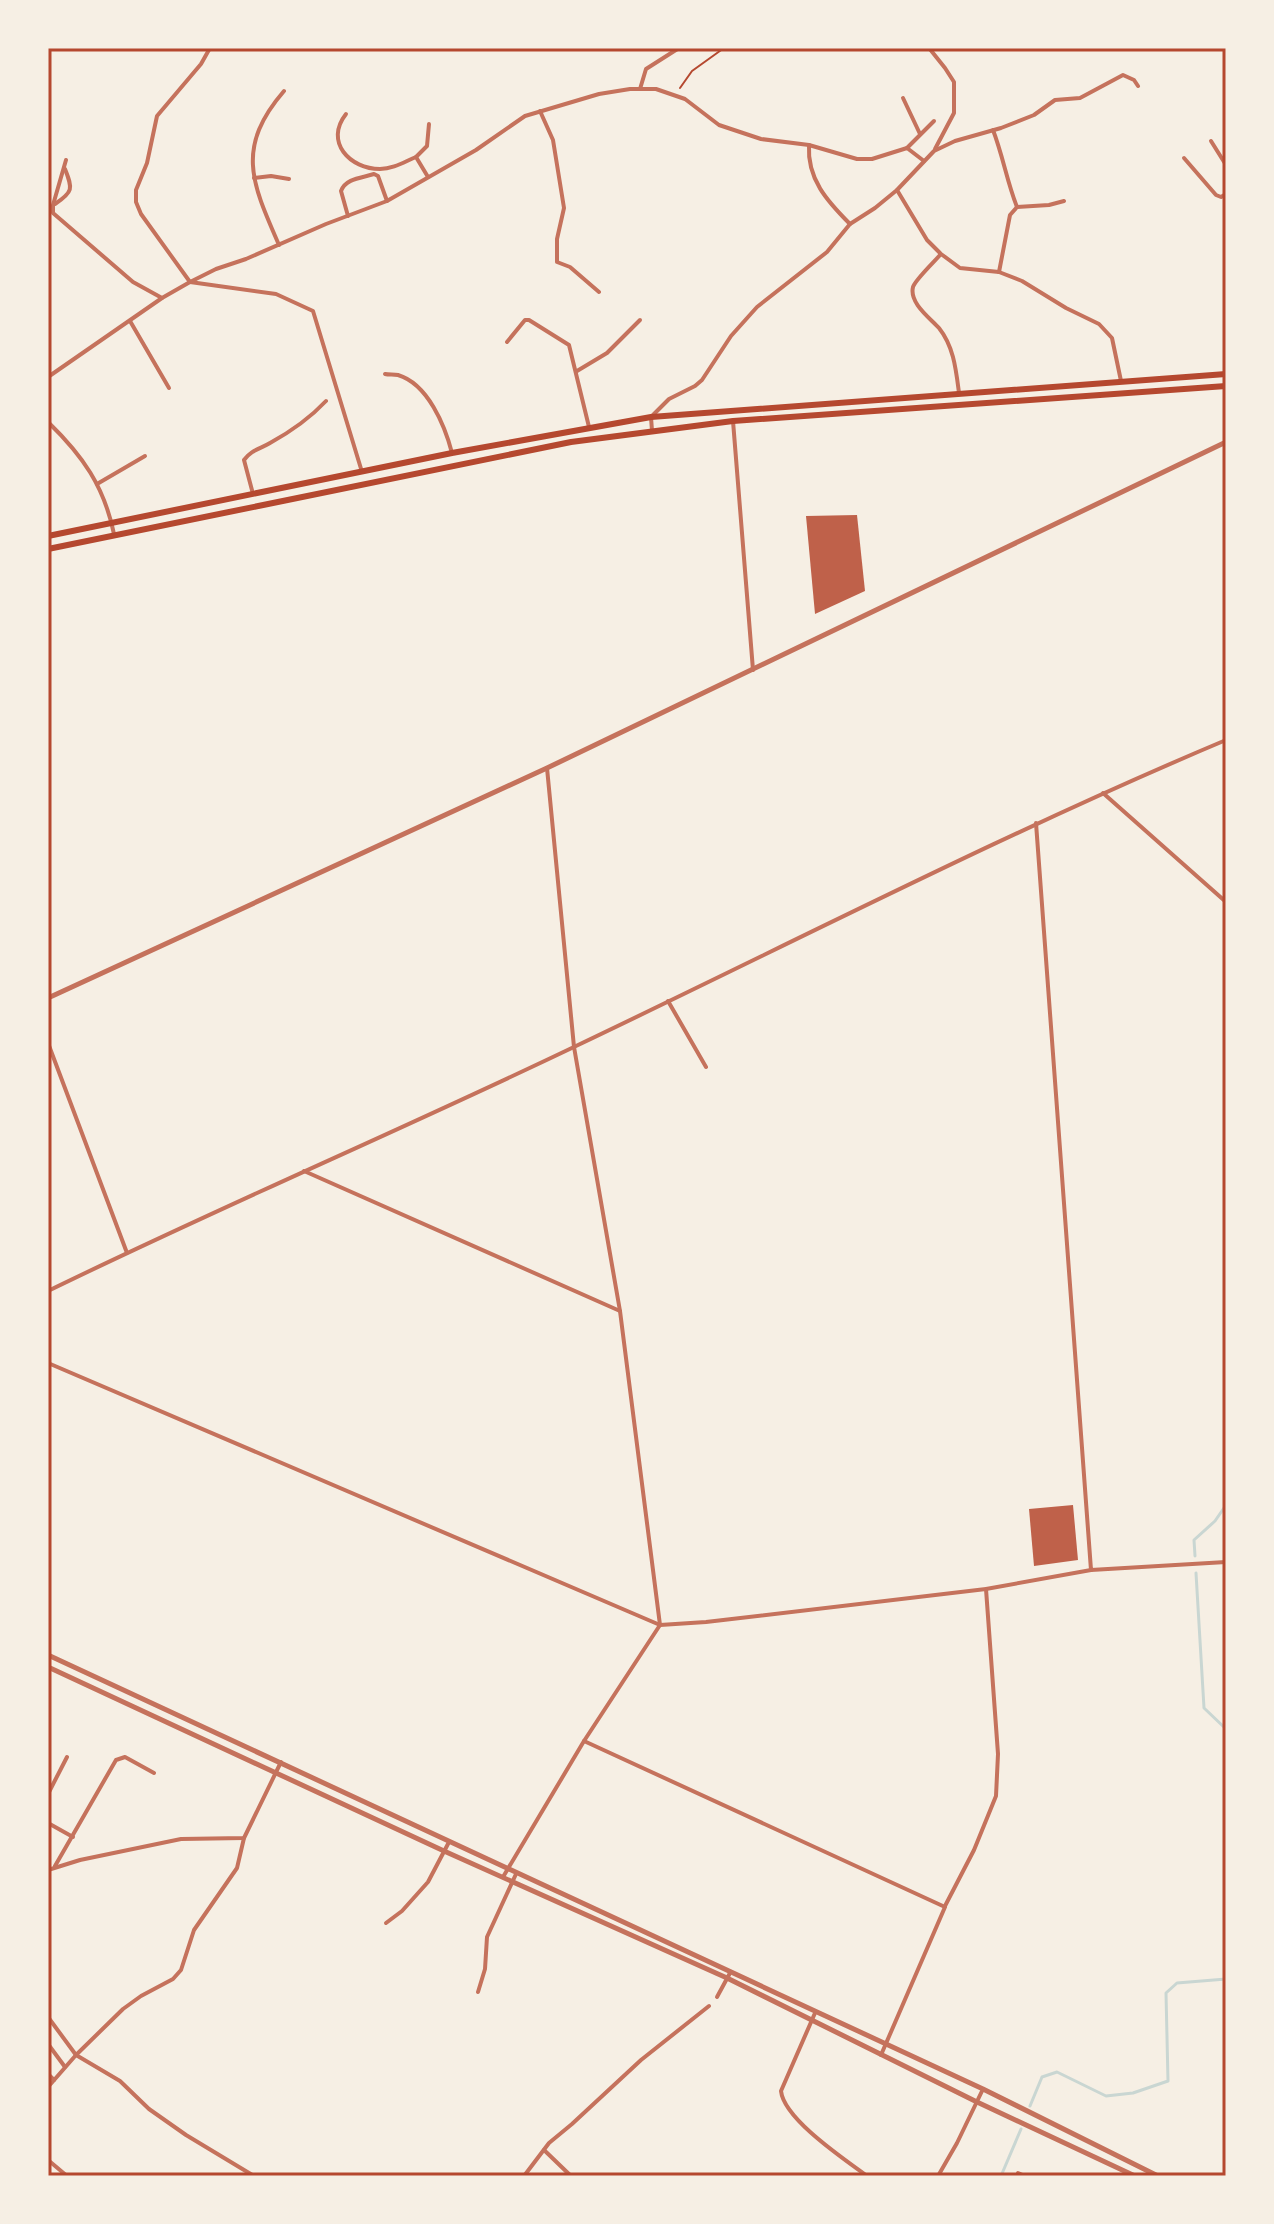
<svg xmlns="http://www.w3.org/2000/svg" width="1274" height="2224" viewBox="0 0 1274 2224" font-family="'Titillium Web',sans-serif">
  <style>
    .lines { fill: none; stroke-linecap: round; stroke-linejoin: round }
    .stream { stroke: #c9d6d2; stroke-width: 3 }
    .building { fill: #bf614a }
    .path { stroke: #b5482f; stroke-width: 2 }
    .minor { stroke: #c5725c; stroke-width: 4 }
    .tertiary { stroke: #c5725c; stroke-width: 5 }
    .primary { stroke: #b5482f; stroke-width: 6 }
    .neatline { fill: none; stroke: #b5482f; stroke-width: 3 }
  </style>
  <rect width="100%" height="100%" fill="#f6efe4"/>
  <g class="lines">
    <g class="stream">
      <path d="M1195,1556L1194,1540L1215,1521L1226,1505"/>
      <path d="M1196,1573L1204,1708L1226,1729"/>
      <path d="M1030,2106L1042,2077L1057,2072L1106,2096L1133,2093L1168,2081L1166,1993L1177,1983L1226,1979"/>
      <path d="M1001,2176L1021,2129"/>
    </g>
  </g>
  <g class="building">
    <path d="M857,515L865,591L815,614L806,516Z"/>
    <path d="M1073,1505L1078,1560L1034,1566L1029,1509Z"/>
  </g>
  <g class="lines">
    <path class="path" d="M680,88L692,71L724,48"/>
    <g class="minor">
      <path d="M210,48L201,64L157,116L147,163L136,190V202L141,214L190,282L276,294L313,311L362,472"/>
      <path d="M929,48L945,68L954,82V113L935,149"/>
      <path d="M640,89L646,69L679,48"/>
      <path d="M903,98L920,134"/>
      <path d="M540,111L553,140L564,208L557,239V262L570,267L599,292"/>
      <path d="M346,114C324,142 350,169 380,169C393,169 404,162 416,157L428,177"/>
      <path d="M993,130C1003,156 1007,182 1017,207"/>
      <path d="M1211,141L1226,165"/>
      <path d="M809,145C807,179 827,201 850,224"/>
      <path d="M907,148L934,121"/>
      <path d="M416,157L427,146L429,124"/>
      <path d="M1184,158L1216,195L1221,197L1226,194"/>
      <path d="M66,160L53,205V213L133,282L162,298"/>
      <path d="M254,178L271,176L289,179"/>
      <path d="M897,190L927,240L940,253"/>
      <path d="M55,204C73,192 73,189 65,169"/>
      <path d="M348,216L341,191C346,178 362,178 374,174L378,176L387,201"/>
      <path d="M279,245C252,183 235,148 284,91"/>
      <path d="M999,272L1010,215L1017,207L1049,205L1064,201"/>
      <path d="M130,321L169,388"/>
      <path d="M507,342L525,320H529L569,345L589,427"/>
      <path d="M577,371L607,353L640,320"/>
      <path d="M385,374C389,375 394,374 398,375C428,384 445,426 452,453"/>
      <path d="M48,377L162,298L190,282L216,269L246,259L326,224L387,201L476,150L525,116L599,94L630,89H656L685,99L719,125L761,139L809,145L857,159H872L907,148L924,161"/>
      <path d="M959,393C956,370 954,347 939,328C930,318 909,303 913,287C915,280 935,261 941,254L960,268L999,272L1022,281L1066,308L1099,324L1112,338L1121,381"/>
      <path d="M733,421L753,670"/>
      <path d="M48,422C83,456 104,486 114,534"/>
      <path d="M652,431L651,417L669,399L695,386L702,380L731,336L757,307L827,252L850,224L875,208L897,190L934,151L955,141L1001,128L1034,115L1055,100L1080,98L1123,75L1134,80L1138,86"/>
      <path d="M97,484L145,456"/>
      <path d="M253,494L244,460C251,450 260,449 270,443C290,432 310,418 326,401"/>
      <path d="M1103,793L1226,902"/>
      <path d="M1036,823L1091,1570L1226,1562"/>
      <path d="M668,1001L706,1067"/>
      <path d="M48,1043L127,1253"/>
      <path d="M304,1171L620,1311"/>
      <path d="M48,1291C222,1206 401,1130 576,1046C792,943 1005,833 1226,740"/>
      <path d="M48,1363L660,1625L706,1622L986,1589L1091,1570"/>
      <path d="M584,1741L945,1907L881,2055"/>
      <path d="M48,1794L67,1757"/>
      <path d="M48,1823L73,1837"/>
      <path d="M55,1866L116,1760L125,1757L154,1773"/>
      <path d="M48,1870L80,1860L181,1839L244,1838L281,1762"/>
      <path d="M503,1877L584,1741L660,1625L620,1311L574,1047L547,768"/>
      <path d="M945,1906L974,1850L996,1796L998,1754L986,1589"/>
      <path d="M386,1923L402,1911L428,1882L449,1842"/>
      <path d="M478,1992L485,1969L487,1937L516,1874"/>
      <path d="M717,1997L730,1973"/>
      <path d="M815,2013L781,2091C784,2119 844,2159 867,2176"/>
      <path d="M48,2017L76,2055L120,2081L149,2109L186,2135L254,2176"/>
      <path d="M48,2044L65,2067"/>
      <path d="M48,2074L54,2080"/>
      <path d="M48,2087L76,2055L123,2009L141,1996L173,1979L181,1970L194,1930L237,1868L244,1838"/>
      <path d="M544,2150L571,2176"/>
      <path d="M48,2160L67,2176"/>
      <path d="M1018,2173L1025,2176"/>
      <path d="M524,2176L549,2143L572,2124L641,2060L709,2006"/>
      <path d="M938,2176L957,2143L983,2089"/>
    </g>
    <g class="tertiary">
      <path d="M48,998L547,768L1226,442"/>
      <path d="M48,1655L983,2089L1158,2176"/>
      <path d="M48,1667L444,1851L727,1978L977,2102L1135,2176"/>
    </g>
    <g class="primary">
      <path d="M48,536L452,453L651,417L1226,374"/>
      <path d="M48,549L571,442L733,421L1226,386"/>
    </g>
  </g>
  <rect width="1274" height="2224" fill="none" stroke="#f6efe4" stroke-width="100"/>
  <rect x="50" y="50" width="1174" height="2124" class="neatline"/>
</svg>
